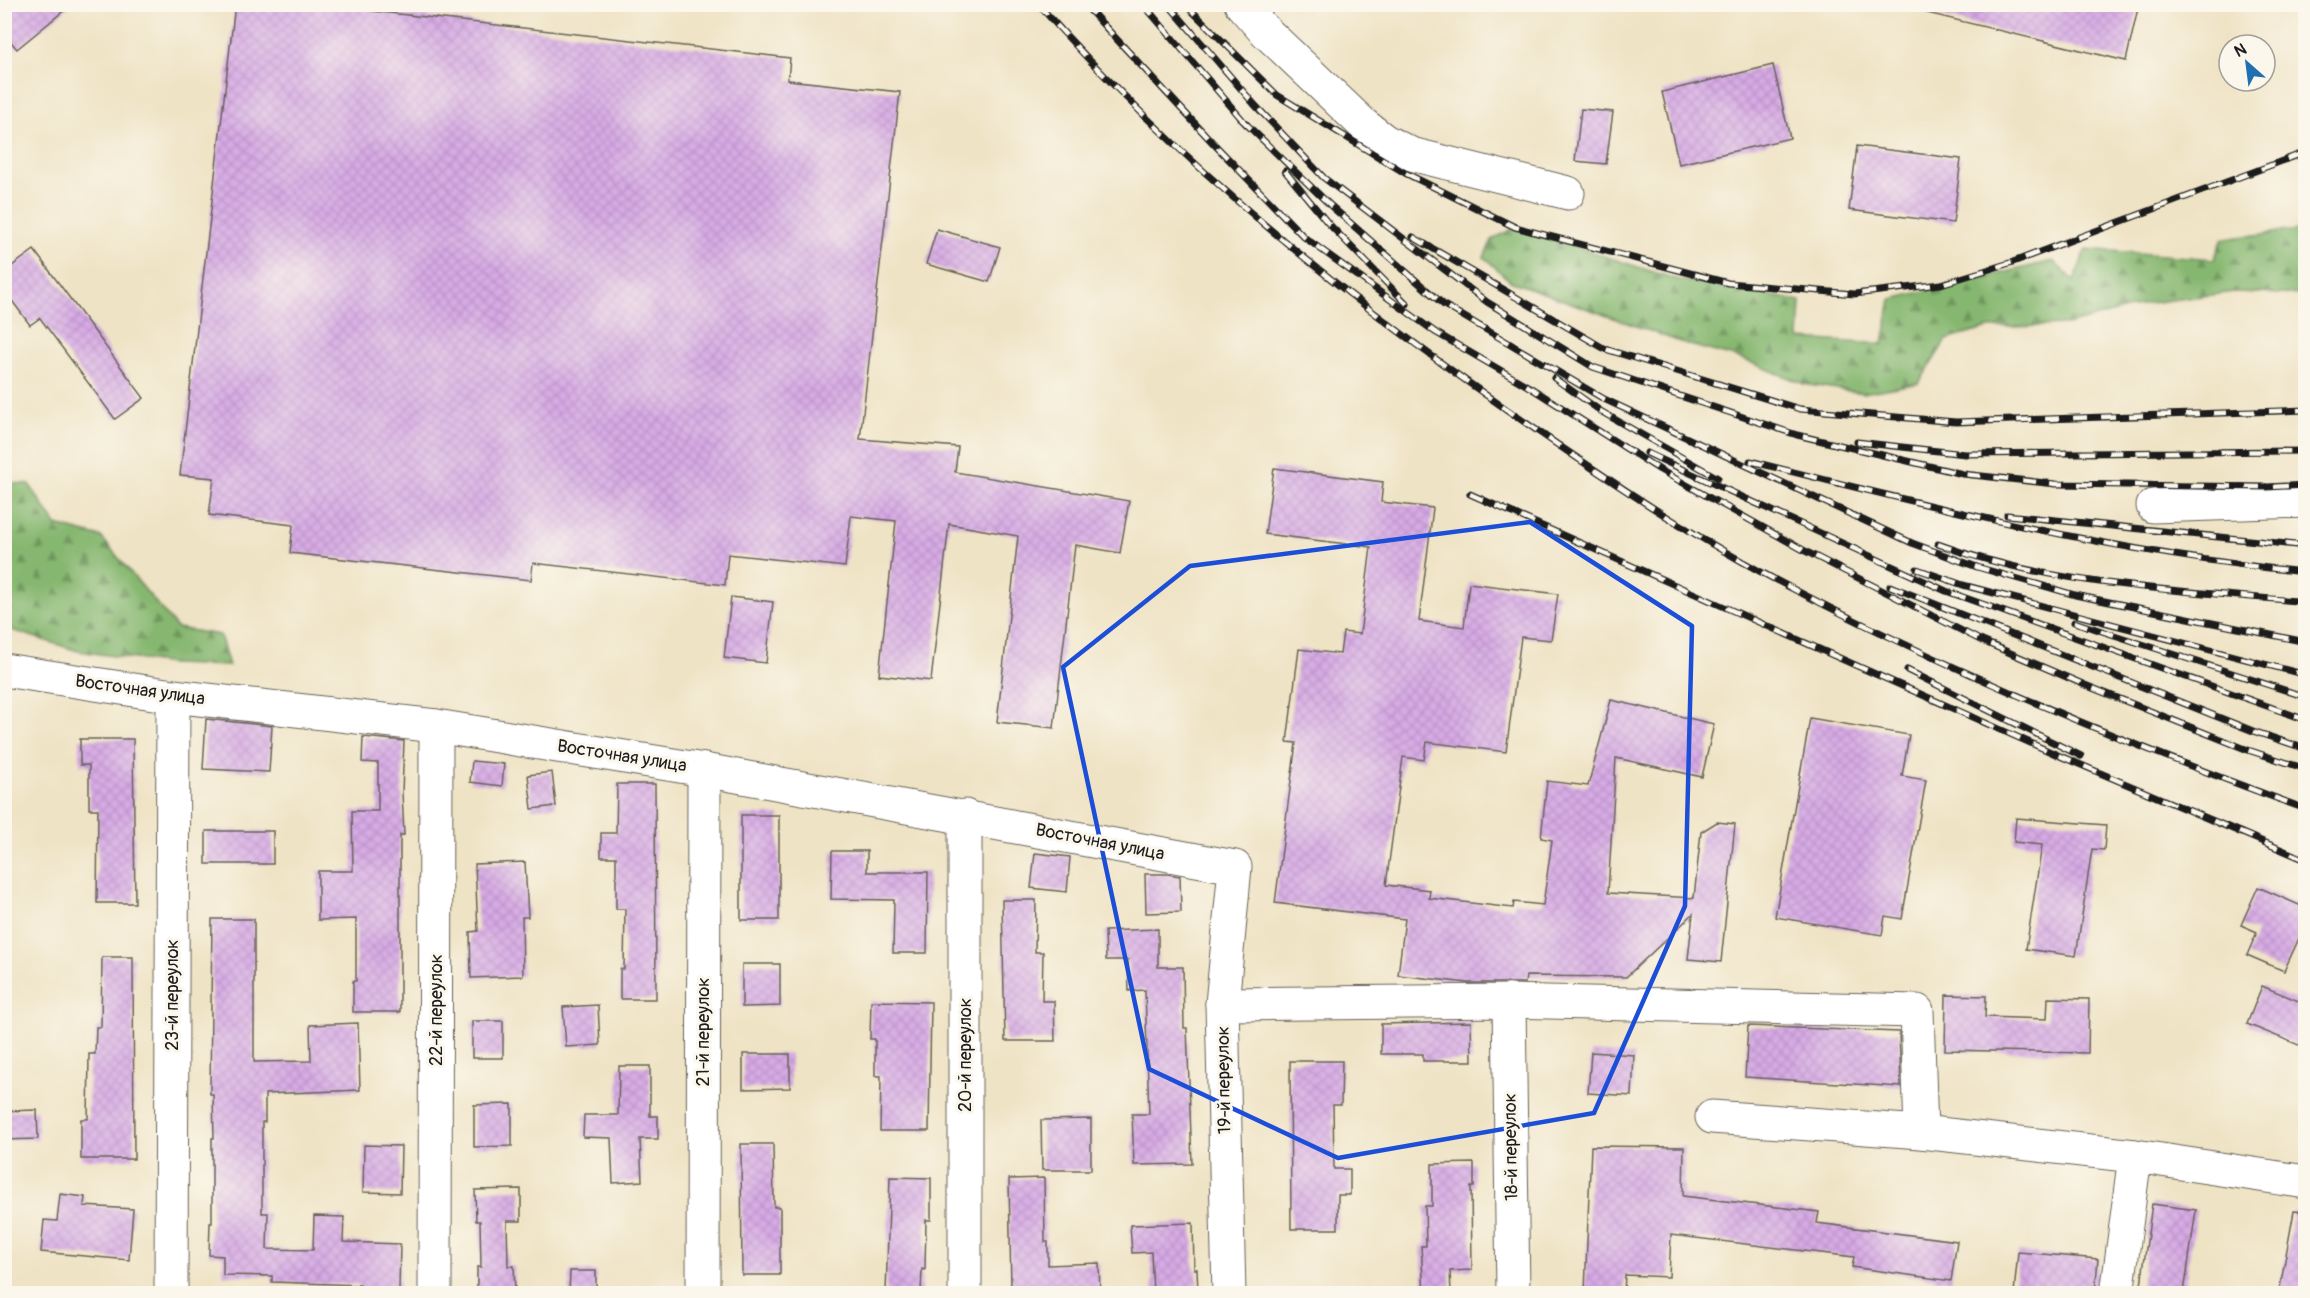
<svg xmlns="http://www.w3.org/2000/svg" width="2310" height="1298" viewBox="0 0 2310 1298" font-family="Pangolin,sans-serif">
  <style>
    .forest { fill: url(#forest-firs); stroke: #516a46; stroke-width: 1.5 }
    .building { fill: url(#building-cross-hatch) }
    .lines { fill: none; stroke-linecap: round; stroke-linejoin: round }
    .minor-casing { stroke: #666257; stroke-width: 35 }
    .minor { stroke: #fff; stroke-width: 33 }
    .rail-casing { stroke: #1c1c1c; stroke-width: 7 }
    .rail { stroke: #fbf7ec; stroke-width: 4.5; stroke-dasharray: 14; stroke-linecap: butt }
    .marked { fill: none; stroke: #1d4ed8; stroke-width: 4.5; stroke-linejoin: round }
    .labels { text-anchor: middle; dominant-baseline: central; stroke-width: 6; stroke-linejoin: round; paint-order: stroke }
    .street-label { font-size: 18px; fill: #1c1c1c; stroke: #fbf7ec }
  </style>
  <defs>
    <pattern id="forest-firs" width="22" height="20" patternUnits="userSpaceOnUse" patternTransform="scale(1.5)"><rect width="22" height="20" fill="#86b770"/><path d="M5 1l3.5 6h-7zM16 11l3.5 6h-7z" fill="#6d945b"/></pattern>
    <pattern id="building-cross-hatch" width="8" height="8" patternUnits="userSpaceOnUse" patternTransform="scale(1.5)"><rect width="8" height="8" fill="#d7aae5"/><path d="M0 0l8 8M0 8l8-8" fill="none" stroke="#b892c4"/></pattern>
  </defs>
  <rect width="100%" height="100%" fill="#fbf7ec"/>
  <filter id="ink" filterUnits="userSpaceOnUse"><feTurbulence type="fractalNoise" baseFrequency=".0167" numOctaves="2"/><feDisplacementMap in="SourceGraphic" scale="12" xChannelSelector="R" yChannelSelector="G"/><feConvolveMatrix kernelMatrix="1 2 1 2 8 2 1 2 1" color-interpolation-filters="sRGB"/></filter>
  <filter id="wash" filterUnits="userSpaceOnUse"><feTurbulence type="fractalNoise" baseFrequency=".008" numOctaves="4" result="noise"/><feDisplacementMap in="SourceGraphic" scale="24" xChannelSelector="R" yChannelSelector="G"/><feGaussianBlur stdDeviation="1.35" result="paint"/><feColorMatrix in="noise" values="0 0 0 0 0 0 0 0 0 0 0 0 0 0 0 0 0 1.4 0 .05"/><feComposite in="paint" operator="in"/></filter>
  <g filter="url(#wash)">
    <rect width="100%" height="100%" fill="#efe3c5"/>
    <g class="forest">
      <path d="M1515,227L1675,279L1801,301L1799,339L1883,344L1891,299L2053,261L2074,281L2086,249L2214,259L2223,239L2305,229V295L2234,292L2149,303L2067,325L1989,328L1946,340L1919,383L1863,393L1804,384L1742,359L1686,344L1510,281L1484,257L1492,240Z"/>
      <path d="M5,483L29,484L56,525L101,537L177,628L220,635L229,666L172,664L78,651L5,628Z"/>
    </g>
    <g id="blocks">
      <g class="building">
        <path d="M4,4H72L17,49L4,34Z"/>
        <path d="M235,4H373L372,11L790,58L788,80L900,92L860,439L958,447L955,472L1129,501L1120,553L1075,545L1054,728L997,722L1018,536L949,524L931,681L879,675L896,521L851,516L845,567L728,554L725,585L533,563L531,580L290,553L293,525L209,515L214,478L180,475Z"/>
        <path d="M1928,4H2139L2126,61L1927,13Z"/>
        <path d="M1773,65L1790,138L1679,164L1662,92Z"/>
        <path d="M1581,109L1613,112L1606,164L1575,161Z"/>
        <path d="M1857,146L1961,159L1953,223L1849,210Z"/>
        <path d="M937,229L1000,247L989,282L926,264Z"/>
        <path d="M34,250L144,398L115,419L40,318L30,325L4,290V272Z"/>
        <path d="M1274,468L1383,482L1381,502L1433,508L1419,621L1464,627L1469,583L1558,594L1551,640L1521,637L1506,752L1427,742L1424,760L1403,757L1386,885L1430,890L1429,898L1513,908L1514,902L1543,905L1552,840L1541,838L1547,781L1588,786L1611,700L1714,724L1702,777L1616,758L1608,893L1694,898L1701,832L1717,822L1735,824L1721,962L1688,959L1693,914L1626,977L1526,976L1525,983H1468L1398,975L1405,919L1275,903L1296,743L1287,742L1299,649L1340,654L1343,632L1360,634L1371,547L1265,534Z"/>
        <path d="M731,597L773,602L766,663L724,658Z"/>
        <path d="M1810,718L1909,735L1902,776L1926,780L1902,919L1885,916L1882,935L1775,917Z"/>
        <path d="M206,719L272,726L269,772L203,769Z"/>
        <path d="M363,737L404,741L402,792L404,835H400V1012H353V981H356V919L318,920V871H353L352,811H378V763L362,762Z"/>
        <path d="M80,739H133L135,903H97L98,809H89V765H80Z"/>
        <path d="M472,761L504,764L502,786L470,782Z"/>
        <path d="M552,772L556,806L532,809L528,775Z"/>
        <path d="M617,784H655L656,999H620V969H624L625,909H616V857H601V833H616Z"/>
        <rect x="741" y="815" width="38" height="105"/>
        <path d="M2016,818L2106,825L2104,850L2092,849L2076,956L2026,949L2042,845L2014,842Z"/>
        <rect x="206" y="831" width="67" height="33"/>
        <path d="M832,851H867V872H928L927,953H893L894,900L831,899Z"/>
        <path d="M1035,853L1070,857L1067,892L1031,888Z"/>
        <path d="M525,862L528,917H522L523,976L471,978L470,932L478,931L475,864Z"/>
        <path d="M1145,874H1167L1180,876L1181,912L1146,913Z"/>
        <path d="M2258,887L2306,908V923L2284,971L2247,955L2257,932L2241,925Z"/>
        <path d="M1002,900H1036L1035,952H1043L1042,1001H1054L1055,1041H1005Z"/>
        <path d="M212,919H254V1062L311,1061L310,1025L358,1023L360,1090L265,1094V1122H262V1213H268L267,1249L313,1250L314,1216L344,1217L343,1242L400,1244L399,1291H360V1285L272,1282V1276L223,1275V1256L209,1255L210,1223H212V1138H214L213,1094H210Z"/>
        <path d="M1158,929V967H1183L1184,1028H1187L1192,1164L1134,1165L1132,1114H1149L1145,990L1129,991L1128,960H1106L1105,931Z"/>
        <path d="M102,957H133L134,1159H81V1119H88L89,1054H95L96,1027H101Z"/>
        <path d="M742,964H780V1006L742,1007Z"/>
        <path d="M2262,986L2306,1004V1048L2247,1024Z"/>
        <path d="M1946,995L1986,996L1985,1017L2047,1019L2048,998L2089,999L2088,1053L1945,1050Z"/>
        <path d="M871,1001L931,1002L929,1131H880L881,1076H875V1039H870Z"/>
        <path d="M598,1005L600,1045L566,1047L563,1007Z"/>
        <rect x="472" y="1021" width="31" height="37"/>
        <path d="M1471,1022L1472,1061H1423V1054H1381V1024Z"/>
        <path d="M1748,1026L1899,1032L1901,1087L1745,1077Z"/>
        <path d="M1591,1052L1634,1055L1632,1096L1588,1093Z"/>
        <path d="M743,1054H790V1088L743,1089Z"/>
        <path d="M1290,1061H1342L1341,1105H1333L1334,1169H1350V1195H1338V1229H1291Z"/>
        <path d="M619,1066H650V1116H658V1139H640L642,1181L613,1183L611,1138L583,1137L584,1115H618Z"/>
        <path d="M512,1104V1146L474,1147V1105Z"/>
        <path d="M37,1110L38,1139L4,1140V1111Z"/>
        <path d="M1091,1119V1170H1042L1041,1120Z"/>
        <path d="M741,1144H773L774,1207H780V1275H742Z"/>
        <path d="M364,1145L401,1146L400,1193L363,1192Z"/>
        <path d="M1591,1146L1684,1147L1683,1196L1819,1212L1817,1223L1957,1241L1951,1281L1852,1267L1854,1257L1671,1235L1669,1277L1625,1275L1624,1293L1585,1291Z"/>
        <path d="M1474,1163V1187H1471L1472,1270L1450,1271L1451,1293H1424L1421,1246H1426L1425,1206H1432V1164Z"/>
        <path d="M890,1177L931,1178V1220H926L925,1270L922,1269L921,1293H886Z"/>
        <path d="M1044,1178L1045,1242H1048V1265L1099,1263L1100,1293H1061V1289H1011L1009,1179Z"/>
        <path d="M521,1189V1221H507L508,1266H514L515,1293H477V1267H481L480,1221H476L475,1190Z"/>
        <path d="M60,1194L85,1197L84,1206L133,1209L129,1260L41,1252L44,1220L57,1221Z"/>
        <path d="M2152,1204L2196,1210L2184,1293H2140Z"/>
        <path d="M2294,1211L2306,1212V1293H2279Z"/>
        <path d="M1193,1223L1194,1269H1197L1198,1293H1153L1151,1252L1132,1253L1130,1225Z"/>
        <path d="M2018,1252L2098,1259L2095,1293H2014Z"/>
        <path d="M570,1271H596V1293H569Z"/>
      </g>
    </g>
  </g>
  <g filter="url(#ink)">
    <use href="#blocks" fill-opacity="0" stroke="#666257" stroke-width="1.5"/>
    <g class="lines">
      <defs>
        <g id="minor">
          <path d="M1241,4L1263,29L1364,125L1385,141L1411,154L1568,193"/>
          <path d="M2153,506L2306,501"/>
          <path d="M4,670L173,696L436,726L704,770L1235,867L1222,1004L1229,1294"/>
          <path d="M1509,1001L1513,1294"/>
          <path d="M1222,1004L1509,1001L1917,1011L1921,1132"/>
          <path d="M1712,1117L1921,1132L2135,1156L2306,1182"/>
          <path d="M171,1294L173,696"/>
          <path d="M435,1294L436,726"/>
          <path d="M703,1294L704,770"/>
          <path d="M965,1294V816"/>
          <path d="M2117,1294L2135,1156"/>
        </g>
      </defs>
      <use href="#minor" class="minor-casing"/>
      <use href="#minor" class="minor"/>
      <defs>
        <g id="rail">
          <path d="M1038,4C1178,163 1343,296 1516,416C1608,480 1702,543 1801,593C1964,677 2134,747 2306,809"/>
          <path d="M1084,4L1214,144L1304,237L1435,332L1531,388L1660,470L1807,552L1980,640L2085,685L2248,750L2306,769"/>
          <path d="M1143,4L1247,125"/>
          <path d="M1168,4L1254,104L1324,178L1487,302L1593,367L1797,435L1963,474L2056,484L2267,487L2306,485"/>
          <path d="M1185,4L1277,95L1405,173L1515,227L1728,283L1854,294L1941,284L2013,262L2306,152"/>
          <path d="M1241,119L1331,206L1444,305L1604,399L1912,543L1977,567L2075,595L2306,642"/>
          <path d="M1285,171L1327,222L1407,304"/>
          <path d="M1413,237L1605,349L1800,409L1956,422L2306,410"/>
          <path d="M1554,378L1602,412L1718,478"/>
          <path d="M1857,442L1965,454L2306,451"/>
          <path d="M1647,453L1946,591L2306,720"/>
          <path d="M1750,461C1933,507 2117,554 2306,572"/>
          <path d="M1470,494L2060,756L2306,860"/>
          <path d="M2007,515L2306,546"/>
          <path d="M1938,544C2054,587 2183,590 2306,602"/>
          <path d="M1917,569L1963,585L2306,675"/>
          <path d="M1890,586L2253,731L2306,749"/>
          <path d="M2074,622L2306,697"/>
          <path d="M1907,670L2081,756"/>
        </g>
      </defs>
      <use href="#rail" class="rail-casing"/>
      <use href="#rail" class="rail"/>
    </g>
  </g>
  <path class="marked" d="M1530,522L1692,626L1685,906L1594,1113L1338,1158L1149,1069L1063,667L1190,566Z"/>
  <g class="labels">
    <g class="street-label">
      <text transform="translate(140 690) rotate(8)">Восточная улица</text>
      <text transform="translate(622 756) rotate(9)">Восточная улица</text>
      <text transform="translate(1100 842) rotate(11)">Восточная улица</text>
      <text transform="translate(172 995) rotate(-90)">23-й переулок</text>
      <text transform="translate(436 1010) rotate(-90)">22-й переулок</text>
      <text transform="translate(703 1032) rotate(-90)">21-й переулок</text>
      <text transform="translate(965 1055) rotate(-90)">20-й переулок</text>
      <text transform="translate(1224 1080) rotate(-91)">19-й переулок</text>
      <text transform="translate(1511 1147) rotate(-91)">18-й переулок</text>
    </g>
  </g>
  <rect width="2310" height="1298" fill="none" stroke="#fbf7ec" stroke-width="24"/>
  <g transform="translate(2247 63) rotate(332)"><circle r="28" fill="#fbf7ec" stroke="#a29f99" stroke-width="1.5"/>
  <path d="M0-4.5L10 22L0 15L-10 22Z" fill="#1f6fb2"/>
  <text y="-9" font-size="16" font-weight="bold" text-anchor="middle" fill="#1c1c1c">N</text>
  </g>
</svg>
